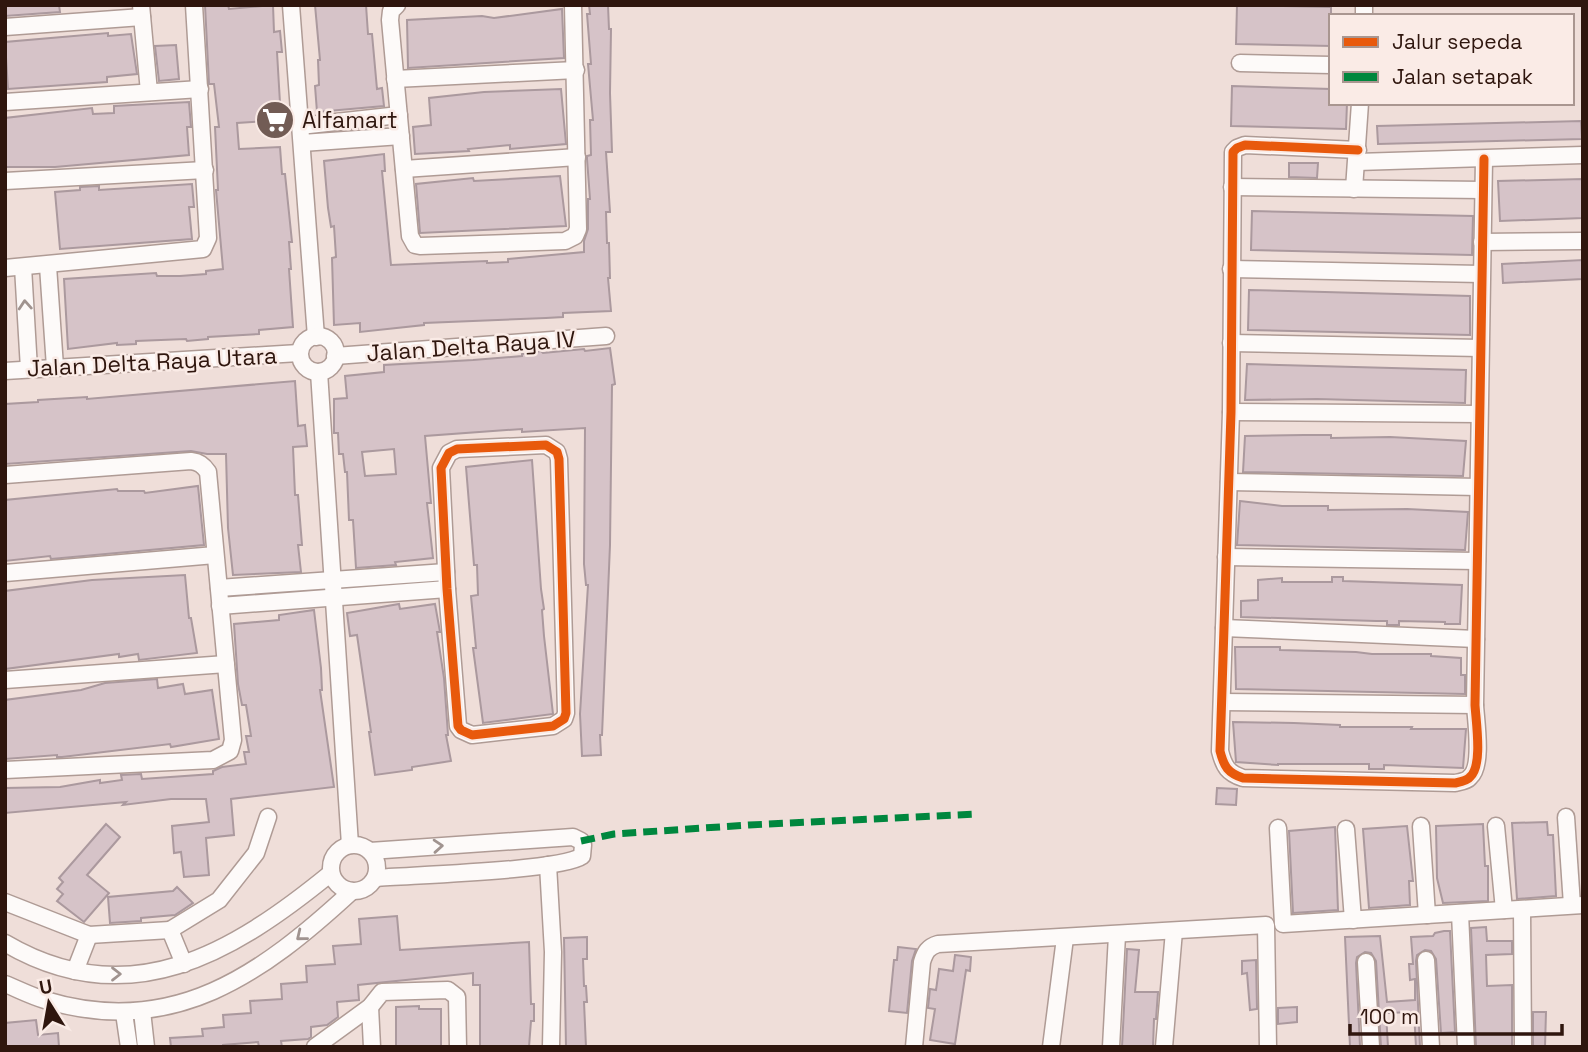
<svg xmlns="http://www.w3.org/2000/svg" width="1588" height="1052" viewBox="0 0 1588 1052" font-family="'Space Grotesk',sans-serif">
  <style>
    .building { fill: #d6c3c8; stroke: #ab999e; stroke-width: 2; fill-rule: evenodd }
    .lines { fill: none; stroke-linecap: round; stroke-linejoin: round }
    .minor-casing { stroke: #af9b95; stroke-width: 19 }
    .minor { stroke: #fdfaf9; stroke-width: 16 }
    .quiet { stroke: #00873e; stroke-width: 7; stroke-dasharray: 14 7; stroke-linecap: butt }
    .cycleway-casing { stroke: #faebe6; stroke-width: 13 }
    .cycleway { stroke: #e8590c; stroke-width: 9 }
    .oneway { stroke: #a0938f }
    .labels { text-anchor: middle; dominant-baseline: central; stroke-width: 5; stroke-linejoin: round; paint-order: stroke }
    .poi-label { font-size: 23px; fill: #2f160e; stroke: #faebe6; text-anchor: start }
    .street-label { font-size: 23px; fill: #2f160e; stroke: #faebe6 }
  </style>
  <rect width="100%" height="100%" fill="#efded9"/>
  <g class="building">
    <path d="M5,5H59L60,12L5,16Z"/>
    <path d="M205,5H228L229,9L273,5L274,32L280,31L282,52H277L281,120L237,123L239,149L280,147L282,174H285L292,242H289L291,269H289L293,327L259,330V334L208,337V339L187,341L186,339L136,341V344L117,345V343L68,349L64,279L156,273L157,276H180L206,274V271L223,269L216,190H218L215,127H219L214,84H209Z"/>
    <path d="M315,5H366L368,34H372L377,89L382,88L384,106L317,112L315,86L319,85L318,60H320Z"/>
    <path d="M589,5H608L609,29H611L610,93L612,152H606L610,212H606L607,243H609L610,278H608L611,311L563,313V317L546,318L424,323V325L360,332V323L334,325L332,258L336,257L334,226L331,227L328,208L324,161L384,154L385,171H382L391,265L487,261V263L508,262V259L584,252V241L588,229V199H590L587,159V156L591,155L590,120H593L588,64H591L587,14H590Z"/>
    <path d="M1237,5L1331,7V46L1236,44Z"/>
    <path d="M562,9L564,58L408,68L407,20L482,16L494,18Z"/>
    <path d="M108,33V36L131,34L137,74L107,77V82L8,89L5,42Z"/>
    <path d="M176,45L179,79L159,81L155,46Z"/>
    <path d="M1232,86L1331,89V103H1347L1346,129L1231,126Z"/>
    <path d="M561,89L566,144L510,149V145L468,149L469,151L415,154L413,127L431,125L429,98L484,92Z"/>
    <path d="M189,102L191,127H187L189,155L55,167H5V118L92,108L93,114L114,113V106Z"/>
    <path d="M1581,121L1582,139L1378,144L1377,126Z"/>
    <path d="M1289,163H1318L1317,178L1289,177Z"/>
    <path d="M560,176L566,226L420,233L416,184L473,178L474,181Z"/>
    <path d="M1583,179V218L1500,221L1498,181Z"/>
    <path d="M192,184L194,207H189L192,239L60,249L55,192L80,190V187L99,186V190Z"/>
    <path d="M1252,211L1473,216L1472,255L1251,250Z"/>
    <path d="M1583,260V279L1503,283L1502,264Z"/>
    <path d="M1249,290L1470,296V335L1248,330Z"/>
    <path d="M610,348L615,384L612,385L610,545L602,735H600L601,755L582,756L580,714L588,585H586L584,564L585,428L522,432V429L425,436L431,503H427L433,558L395,562L396,565L356,568L353,520H349L347,472H345L343,454H339L338,433H334V399L347,398L345,376L384,372V365L473,360L522,356V354L541,351L543,353L584,349L585,351ZM394,449L396,474L365,476L362,452Z"/>
    <path d="M1247,364L1466,370L1465,403L1317,399L1245,400Z"/>
    <path d="M295,381L298,426L305,425L307,446L293,447L295,495H298L302,545H298L301,572L233,575L228,528L226,454H207L191,451L5,464V404L38,402V400L87,397V399Z"/>
    <path d="M1304,435H1331V438L1390,437L1466,441L1463,476L1243,472L1245,436Z"/>
    <path d="M532,460L541,589L544,609L542,610L544,636L553,714L483,723L473,648H476L471,596L478,595L477,565H474L466,467Z"/>
    <path d="M198,486L204,545L51,559L50,556L5,561V500L117,489L118,491H144L145,493Z"/>
    <path d="M1240,501L1282,506H1328V510L1407,509L1468,512L1465,550L1237,545Z"/>
    <path d="M185,575L189,618H191L197,653L139,660L138,654L119,657V654L5,669V591L92,580Z"/>
    <path d="M1332,577H1343V581L1462,585L1460,624H1445V622L1399,621V625H1387V621H1376L1241,617V601L1258,600V580L1282,578V582H1332Z"/>
    <path d="M399,604L400,609L435,604L440,632H437L444,678L448,735H446L451,761L412,767V770L375,775L369,732H371L357,635L350,636L347,613Z"/>
    <path d="M314,610L321,668L322,690H320L334,787L231,799L234,835L206,838L209,875L184,877L181,852L174,853L172,826L209,822L206,799H171L123,805L126,802L5,813V788L60,787L100,780V783L122,780L121,775L141,774L142,779L213,774V771L222,767L246,764L244,752H249L246,736H251L246,705H242L238,684L234,624L279,620V615Z"/>
    <path d="M1235,647H1280V650L1356,652L1372,654H1431V656L1461,658V675H1465V694L1236,689Z"/>
    <path d="M157,679L158,688L183,684L185,694L212,690L219,739L171,747L170,744L62,757H57V755L5,759V700L81,690L105,683Z"/>
    <path d="M1233,722L1294,723L1340,725V727H1412L1411,729H1466L1463,768L1384,765V769H1369V764H1278V765L1236,762Z"/>
    <path d="M1217,788L1237,789L1236,805L1216,804Z"/>
    <path d="M1547,822L1548,835H1553L1556,896L1517,899L1512,823Z"/>
    <path d="M106,824L120,837L87,875L109,893L84,922L57,901L63,894L57,889L63,882L59,878Z"/>
    <path d="M1483,824L1485,866H1488V901L1443,903L1437,878L1436,826Z"/>
    <path d="M1407,826L1413,881H1409L1410,905L1369,908L1363,829Z"/>
    <path d="M1335,827L1338,910L1293,913L1289,831Z"/>
    <path d="M177,887L193,903L175,915L141,918V921L110,923L108,897L173,891Z"/>
    <path d="M397,916L400,950L529,942L531,1004H534V1021H531L529,1047H480V985H473V973L358,985L359,1000L337,1002L338,1017L327,1025L311,1027V1037L308,1039L281,1041L282,1047H259L258,1042L223,1045V1047H171L170,1038L203,1036L202,1029L224,1027L223,1015L251,1013L250,1001L282,999L281,984L307,982L306,966L335,964L333,946L361,944L359,919Z"/>
    <path d="M1486,927L1487,941H1512V954L1486,955L1487,986L1512,985V1047H1476L1471,928Z"/>
    <path d="M1444,931H1450L1455,1032L1441,1033L1436,959L1431,951L1425,950L1417,955L1416,961L1420,1047H1416L1414,1012L1386,1013L1388,1047H1381L1376,961L1371,953L1365,952L1357,957L1356,963L1360,1046L1350,1047L1345,937L1380,936L1387,1002L1415,1000V979L1410,980L1409,964H1413L1411,937L1433,936L1435,933Z"/>
    <path d="M587,937V959H583L584,986H586L587,1002H584L586,1047H566L564,938Z"/>
    <path d="M898,947L916,949L912,961L907,1013L889,1011L894,960H897Z"/>
    <path d="M1127,949L1139,950L1135,992H1158L1156,1019H1154L1153,1047H1122Z"/>
    <path d="M955,955L971,957L970,971L966,970L955,1044L930,1040L935,1009L928,1008L930,989L936,990L939,969L953,971Z"/>
    <path d="M1256,960L1257,1009L1250,1010L1247,973L1242,974V961Z"/>
    <path d="M419,1006V1009H441V1047H396V1007Z"/>
    <path d="M1297,1007V1022L1278,1024V1008Z"/>
    <path d="M1533,1012H1546L1545,1047H1533Z"/>
    <path d="M36,1020L38,1035L58,1033L59,1047H5V1023Z"/>
  </g>
  <g class="lines">
    <defs>
      <g id="minor">
        <path d="M141,5L149,92"/>
        <path d="M291,5L316,337"/>
        <path d="M397,5L391,11L390,20L410,236L415,245L420,246L565,241L575,236L578,229L573,5"/>
        <path d="M1364,16V5"/>
        <path d="M5,27L142,17"/>
        <path d="M1240,63L1331,65"/>
        <path d="M395,79L576,70"/>
        <path d="M5,102L200,89"/>
        <path d="M300,126L399,115"/>
        <path d="M302,143L401,136"/>
        <path d="M1358,150L1245,145L1237,148L1233,152L1231,412L1220,751C1224,767 1228,773 1243,778L1455,783C1460,782 1467,781 1470,777C1483,766 1476,722 1475,705L1484,159"/>
        <path d="M1357,162L1583,155"/>
        <path d="M404,169L577,157"/>
        <path d="M5,181L205,170"/>
        <path d="M1232,187L1483,190"/>
        <path d="M1354,189L1360,103"/>
        <path d="M1482,242L1583,241"/>
        <path d="M48,266L55,367"/>
        <path d="M23,267L29,369"/>
        <path d="M5,268L203,249L208,238L194,5"/>
        <path d="M1231,269L1481,274"/>
        <circle cx="318" cy="354" r="18"/>
        <path d="M1231,343L1480,348"/>
        <path d="M335,356L606,336"/>
        <path d="M5,371L299,353"/>
        <path d="M319,372L350,845"/>
        <path d="M1231,412L1479,414"/>
        <path d="M546,445L557,452L559,459L566,713L564,719L553,726L472,735L461,730L458,726L447,589L441,468L449,453L457,449Z"/>
        <path d="M5,475L191,461C199,462 203,465 208,472L233,740L230,751L213,760L5,770"/>
        <path d="M1229,482L1478,487"/>
        <path d="M1226,557L1477,561"/>
        <path d="M5,573L215,555"/>
        <path d="M219,588L446,572"/>
        <path d="M220,606L447,589"/>
        <path d="M1224,628L1476,639"/>
        <path d="M5,680L226,664"/>
        <path d="M1222,702L1475,705"/>
        <path d="M1566,817L1572,905"/>
        <path d="M1421,826L1427,915"/>
        <path d="M1496,826L1504,910"/>
        <path d="M1278,828L1283,924L1583,905"/>
        <path d="M1346,829L1353,920"/>
        <circle cx="354" cy="868" r="23"/>
        <path d="M370,851L573,837L581,841L583,845L582,856C561,871 411,875 376,878"/>
        <path d="M548,865L553,952L551,1047"/>
        <path d="M5,902L89,935L170,930"/>
        <path d="M1522,909L1523,1047"/>
        <path d="M1460,913L1466,1047"/>
        <path d="M5,943C129,1016 233,953 331,873"/>
        <path d="M1426,960L1431,1047"/>
        <path d="M1366,962L1371,1047"/>
        <path d="M184,964L170,930L219,900L256,853L268,817"/>
        <path d="M75,971L89,935"/>
        <path d="M5,984C18,989 31,996 45,1000C173,1039 262,974 352,891"/>
        <path d="M370,1007L372,1047"/>
        <path d="M142,1011L146,1047"/>
        <path d="M124,1013L129,1047"/>
        <path d="M315,1047L370,1007L382,992L448,990L457,997L458,1047"/>
        <path d="M914,1047L922,962C925,952 928,947 938,944L1266,925L1268,1047"/>
        <path d="M1051,1047L1065,938"/>
        <path d="M1111,1047L1117,935"/>
        <path d="M1164,1047L1174,931"/>
      </g>
    </defs>
    <use href="#minor" class="minor-casing"/>
    <use href="#minor" class="minor"/>
    <path class="quiet" d="M581,841L614,834L749,825L977,814"/>
    <defs>
      <g id="cycleway">
        <path d="M1358,150L1245,145L1237,148L1233,152L1231,412L1220,751C1224,767 1228,773 1243,778L1455,783C1460,782 1467,781 1470,777C1483,766 1476,722 1475,705L1484,159"/>
        <path d="M546,445L557,452L559,459L566,713L564,719L553,726L472,735L461,730L458,726L447,589L441,468L449,453L457,449Z"/>
      </g>
    </defs>
    <use href="#cycleway" class="cycleway-casing"/>
    <use href="#cycleway" class="cycleway"/>
  </g>
  <defs><path id="oneway-chevron" d="M-2-3.5L2.5 0L-2 3.5" fill="none" stroke-width="1.6" stroke-linecap="round" stroke-linejoin="round" transform="scale(1.75)"/></defs>
  <g class="oneway">
    <use href="#oneway-chevron" transform="translate(25 305) rotate(-94)"/>
    <use href="#oneway-chevron" transform="translate(438 846) rotate(-4)"/>
    <use href="#oneway-chevron" transform="translate(301 936) rotate(141)"/>
    <use href="#oneway-chevron" transform="translate(116 974)"/>
  </g>
  <defs>
    <symbol id="supermarket-disc" viewBox="-11 -11 22 22"><circle r="9.5" fill="#725c55" stroke="#faebe6"/><path d="M-6-5.5h2.5l.6 2H6L4.5 2H-2.5L-4.4-4H-6ZM-1.5 3.2a1.3 1.3 0 1 0 .1 0ZM3 3.2a1.3 1.3 0 1 0 .1 0Z" fill="#fff"/></symbol>
  </defs>
  <g fill-rule="evenodd">
    <use href="#supermarket-disc" x="253" y="98" width="44" height="44"/>
  </g>
  <g class="labels">
    <g class="poi-label">
      <text x="302" y="120">Alfamart</text>
    </g>
    <g class="street-label">
      <text transform="translate(471 346) rotate(-4)">Jalan Delta Raya IV</text>
      <text transform="translate(152 362) rotate(-3)">Jalan Delta Raya Utara</text>
    </g>
  </g>
  <rect width="1588" height="1052" fill="none" stroke="#2f160e" stroke-width="14"/>
  <rect x="1329" y="14" width="245" height="91" fill="#faebe6" stroke="#a99690" stroke-width="2"/>
  <rect x="1343" y="37" width="35" height="10" fill="#e8590c" stroke="#a99690" stroke-width="2"/>
  <text x="1392" y="49" font-size="21" fill="#2f160e">Jalur sepeda</text>
  <rect x="1343" y="72" width="35" height="10" fill="#00873e" stroke="#a99690" stroke-width="2"/>
  <text x="1392" y="84" font-size="21" fill="#2f160e">Jalan setapak</text>
  <g transform="translate(49 1003) rotate(349)" stroke="#faebe6" stroke-width="5" paint-order="stroke">
  <path d="M0-5L12 26L0 18L-12 26Z" fill="#2f160e"/>
  <text y="-10" font-size="19" font-weight="bold" text-anchor="middle" fill="#2f160e">U</text>
  </g>
  <path d="M1350 1024v10h212v-10" fill="none" stroke="#2f160e" stroke-width="3.5"/>
  <text x="1360" y="1024" font-size="21" fill="#2f160e" stroke="#faebe6" stroke-width="5" paint-order="stroke">100 m</text>
</svg>
